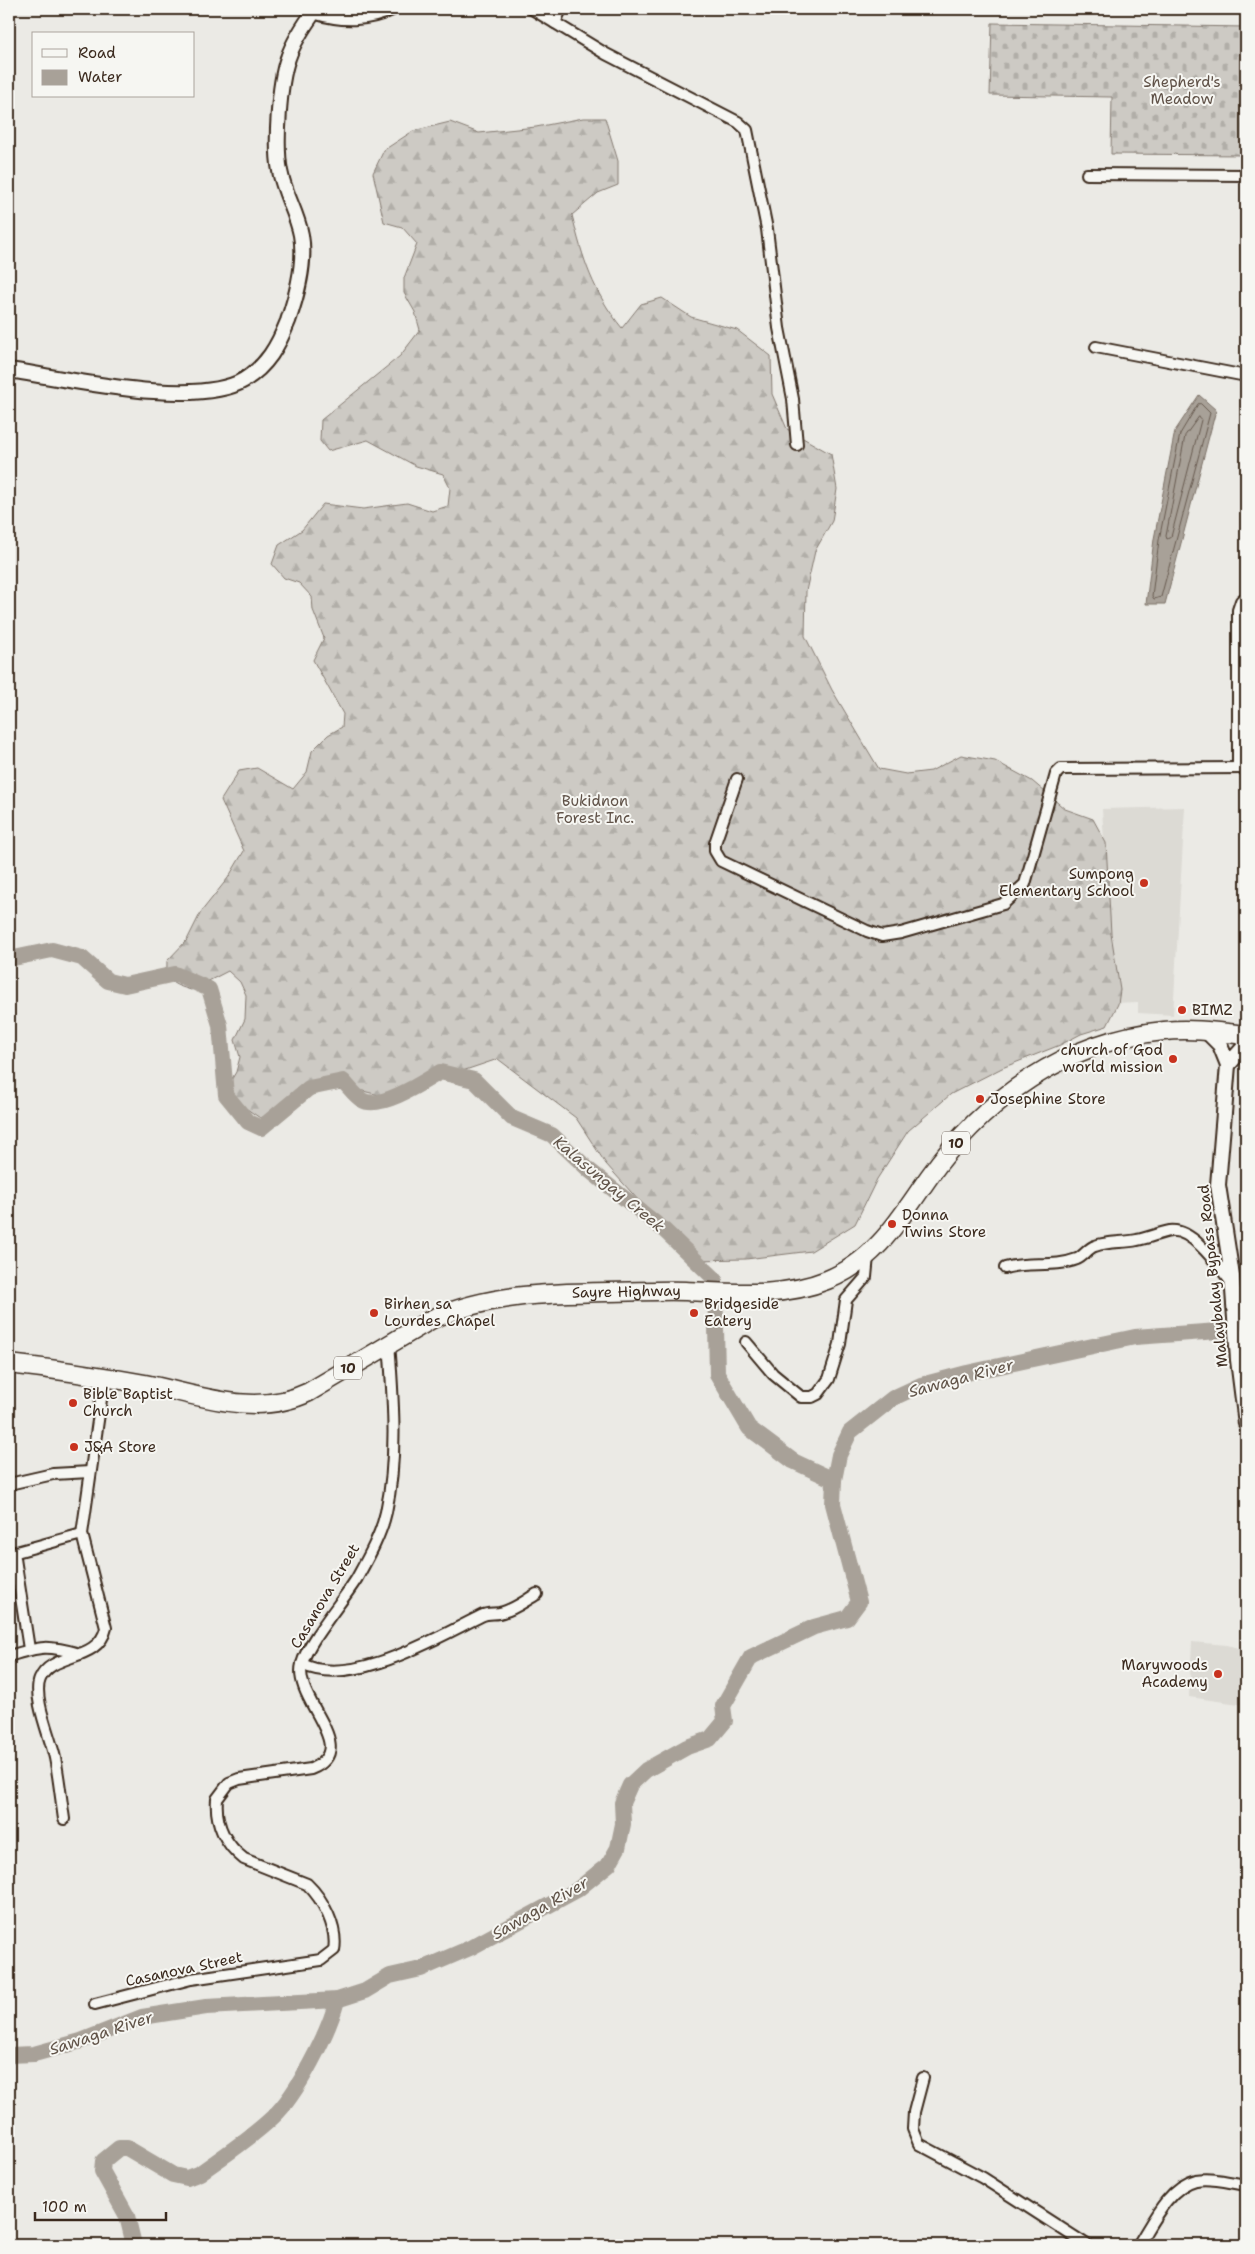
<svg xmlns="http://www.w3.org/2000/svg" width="1255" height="2254" viewBox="0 0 1255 2254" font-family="'Shantell Sans',sans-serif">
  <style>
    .built { fill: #dcdad4 }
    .forest { fill: url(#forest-firs); stroke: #847a71 }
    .cemetery { fill: url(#cemetery-stones); stroke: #847a71 }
    .water { fill: #a8a198; stroke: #7c7167 }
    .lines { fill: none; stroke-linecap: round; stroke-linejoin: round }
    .shore { stroke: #675a4f; stroke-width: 1 }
    .river { stroke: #a8a198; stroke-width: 16 }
    .street-casing { stroke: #3b2a1e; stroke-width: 14 }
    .secondary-casing { stroke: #3b2a1e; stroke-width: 18 }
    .highway-casing { stroke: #3b2a1e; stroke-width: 21 }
    .street { stroke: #f6f6f2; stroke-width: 10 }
    .secondary { stroke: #f6f6f2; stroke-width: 14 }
    .highway { stroke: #f6f6f2; stroke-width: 18 }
    .poi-dot { fill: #c8321e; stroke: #f6f6f2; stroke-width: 2 }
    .labels { text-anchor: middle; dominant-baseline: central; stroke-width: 4; stroke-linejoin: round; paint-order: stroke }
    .shield { fill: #f6f6f2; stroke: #73675e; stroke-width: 1 }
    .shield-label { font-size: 14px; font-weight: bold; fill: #3b2a1e }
    .park-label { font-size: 15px; fill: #605248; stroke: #f6f6f2 }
    .poi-label { font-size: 15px; fill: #3b2a1e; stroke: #f6f6f2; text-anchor: start }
    .street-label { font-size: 15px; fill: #3b2a1e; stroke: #f6f6f2 }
    .water-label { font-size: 16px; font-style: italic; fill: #615449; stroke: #f6f6f2 }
  </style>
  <defs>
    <pattern id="forest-firs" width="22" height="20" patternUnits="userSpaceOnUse" patternTransform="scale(1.25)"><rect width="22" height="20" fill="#cdcac4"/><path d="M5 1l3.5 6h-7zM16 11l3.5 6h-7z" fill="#b1aea8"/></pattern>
    <pattern id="cemetery-stones" width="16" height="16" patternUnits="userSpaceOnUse" patternTransform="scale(1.25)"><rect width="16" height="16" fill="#cdcac4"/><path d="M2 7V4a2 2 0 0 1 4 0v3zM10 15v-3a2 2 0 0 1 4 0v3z" fill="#b1aea8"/></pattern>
  </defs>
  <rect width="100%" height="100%" fill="#ebeae5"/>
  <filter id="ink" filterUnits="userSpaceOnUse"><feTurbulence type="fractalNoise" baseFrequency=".02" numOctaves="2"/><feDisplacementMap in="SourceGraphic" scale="10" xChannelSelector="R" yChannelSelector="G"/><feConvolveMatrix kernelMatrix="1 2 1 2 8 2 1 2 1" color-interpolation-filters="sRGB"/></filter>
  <g filter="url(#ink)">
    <g class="built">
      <path d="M1185,807L1173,1015L1138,1013V1002L1114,1003L1102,809Z"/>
      <path d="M1192,1642L1227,1645L1246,1650V1705L1189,1697Z"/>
    </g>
    <path class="forest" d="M583,118H605L618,161V185L598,193L572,215C583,260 593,292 622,328L641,304L662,298L691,317L737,330L771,356L772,394L787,429L831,454L837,489L832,521L815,551L806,591L805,636L832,690L879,769L906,774L931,771L961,755L995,761L1032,781L1065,809L1093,819L1106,843L1111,934L1120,990L1118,1004L1107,1026L1081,1034L1060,1045L1002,1068L951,1094L908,1131L877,1179L855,1224L811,1251L746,1259L695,1260L665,1230L606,1164L576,1118L498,1059L412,1088L379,1095L351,1088L317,1092L290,1109L260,1118L237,1102L227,1087L236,1072L240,1057L235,1040L245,1019L246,995L240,982L228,971L191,990C172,984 166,983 167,961L187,940L201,912L228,878L244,851L221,800L239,771L257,768L293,789L307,772L312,751L328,735L342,727L343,714L313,660L324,638L313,610L312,597L299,583L284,578L272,564L279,545L302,530L323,504L363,509L407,503L432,511L448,506L450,488L443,474L416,466L368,440L328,451L320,441L321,420L400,356L420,330L415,312L404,293V278L417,244L402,227L384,222L373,173L384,150L413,131L450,122L479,133L536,127Z"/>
    <path class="cemetery" d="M992,23L1246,27V155L1111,154L1112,97L990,95Z"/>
    <path class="water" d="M1199,395L1216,410L1165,604H1146L1154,539L1175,431Z"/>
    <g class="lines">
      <g class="shore">
        <path d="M1201,404L1210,413L1161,597L1154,599L1152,596L1159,540L1180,434L1198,404Z"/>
        <path d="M1199,417L1201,420L1171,537L1167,539L1166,536L1185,436Z"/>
      </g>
      <g class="river">
        <path d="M9,959L52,950L82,958L108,981L125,985L175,974L209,989L220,1025L226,1095L248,1122L261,1128L309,1088L343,1081C349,1087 355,1096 362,1100C380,1111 425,1081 440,1072L474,1080L512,1118L552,1135L589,1170L664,1230L715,1279L717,1374L749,1428L793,1461L834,1480"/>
        <path d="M9,2055L34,2054L81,2041L142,2017L206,2007L337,2000L365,1991L390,1976L421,1969L470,1948L577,1890L609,1864L618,1848L623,1824L622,1803L630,1785L646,1770L687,1747L710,1739L725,1721L723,1706L751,1657L814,1627L847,1618L859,1602L833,1504L834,1480L839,1455L850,1432L893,1398L921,1385L967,1373L1135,1337L1246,1329"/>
        <path d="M134,2245L127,2216L102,2171L103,2161L119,2148H127L173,2175L187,2178L200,2173C225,2155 251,2138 273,2117C297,2095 329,2032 337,2000"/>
      </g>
      <defs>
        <g id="street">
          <path d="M532,9L606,54L738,122L747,130L767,229L779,328L793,399L797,445"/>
          <path d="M313,13C342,22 367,22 395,9"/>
          <path d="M555,23L561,9"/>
          <path d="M1087,174L1246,175"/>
          <path d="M1096,347L1246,376"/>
          <path d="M1238,767V610L1241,601L1246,597"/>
          <path d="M737,779L715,843V851L721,861L867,931L882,936L901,933L1003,904L1025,884L1056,774L1061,769L1246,768"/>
          <path d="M1005,1268C1028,1261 1054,1268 1077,1259C1084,1256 1088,1248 1095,1246C1108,1241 1123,1243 1137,1240C1148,1238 1159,1233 1170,1231C1193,1228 1219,1267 1232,1283"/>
          <path d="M746,1342L773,1374L801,1397H812L818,1394L829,1379L840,1344L846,1300L866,1277L868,1256"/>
          <path d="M9,1484L53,1474L90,1472"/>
          <path d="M14,1552L29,1649"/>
          <path d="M9,1554L82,1534L104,1378"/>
          <path d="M9,1656C41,1646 47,1645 80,1654"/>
          <path d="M302,1664C351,1689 436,1638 481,1616C489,1612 496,1615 503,1612C515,1609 526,1600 537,1594"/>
          <path d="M64,1819C61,1799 59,1778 55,1758C51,1739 32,1696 40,1679C52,1651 98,1663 106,1628L82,1534"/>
          <path d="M95,2004L191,1979L321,1960L334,1950C338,1928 323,1899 307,1884L244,1859C225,1844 215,1823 217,1799L229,1783L239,1779L311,1769C362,1748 292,1700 302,1664C308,1641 343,1601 357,1578C368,1558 381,1535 386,1512C398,1457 393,1398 389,1342"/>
          <path d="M923,2078L914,2112L913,2129L919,2144L983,2178L1087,2245"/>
          <path d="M1138,2245C1152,2223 1168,2187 1196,2180C1212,2177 1231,2183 1246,2185"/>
        </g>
        <g id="secondary">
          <path d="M9,370C65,378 196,409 244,380C267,366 278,346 288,321C297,295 306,263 301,235C297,213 284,193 280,171C275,145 279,83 288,58C294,40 305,24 316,9"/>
          <path d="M1206,1031L1220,1045L1228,1065L1218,1185L1232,1276L1238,1360L1246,1424"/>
          <path d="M1228,1065L1246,1045"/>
        </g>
        <g id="highway">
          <path id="s1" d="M9,1364C54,1369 100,1376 145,1384C199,1395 256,1418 309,1392L432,1319C489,1294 547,1293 608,1292C634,1292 660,1290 686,1291C733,1293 783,1298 827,1280C876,1261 901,1217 929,1177C984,1099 1067,1040 1164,1031C1191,1028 1219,1032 1246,1035"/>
        </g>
      </defs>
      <use href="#street" class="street-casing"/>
      <use href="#secondary" class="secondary-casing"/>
      <use href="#highway" class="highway-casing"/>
      <use href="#street" class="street"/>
      <use href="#secondary" class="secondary"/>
      <use href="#highway" class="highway"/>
    </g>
  </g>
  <g class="poi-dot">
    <circle cx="1144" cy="883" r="5"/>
    <circle cx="1182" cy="1010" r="5"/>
    <circle cx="1173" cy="1059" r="5"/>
    <circle cx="980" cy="1099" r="5"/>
    <circle cx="892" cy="1224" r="5"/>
    <circle cx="374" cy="1313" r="5"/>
    <circle cx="694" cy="1313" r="5"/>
    <circle cx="73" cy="1403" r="5"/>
    <circle cx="74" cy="1447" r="5"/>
    <circle cx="1218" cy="1674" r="5"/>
  </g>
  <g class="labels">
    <g class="shield">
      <rect x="942" y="1131.5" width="28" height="23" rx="4"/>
      <rect x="334" y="1356.5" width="28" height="23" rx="4"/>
    </g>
    <g class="shield-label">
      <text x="956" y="1143">10</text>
      <text x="348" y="1368">10</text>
    </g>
    <g class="park-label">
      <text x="1182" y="82">Shepherd's<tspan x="1182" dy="17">Meadow</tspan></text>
      <text x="595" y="801">Bukidnon<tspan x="595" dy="17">Forest Inc.</tspan></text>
    </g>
    <g class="poi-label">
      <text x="1134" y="874" text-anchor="end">Sumpong<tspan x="1134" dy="17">Elementary School</tspan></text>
      <text x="1192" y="1010">BIMZ</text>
      <text x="1163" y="1050" text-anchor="end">church of God<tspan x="1163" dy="17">world mission</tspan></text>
      <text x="990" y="1099">Josephine Store</text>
      <text x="902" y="1215">Donna<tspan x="902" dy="17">Twins Store</tspan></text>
      <text x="384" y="1304">Birhen sa<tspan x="384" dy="17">Lourdes Chapel</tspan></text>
      <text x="704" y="1304">Bridgeside<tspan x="704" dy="17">Eatery</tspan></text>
      <text x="83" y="1394">Bible Baptist<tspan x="83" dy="17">Church</tspan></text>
      <text x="84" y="1447">J&amp;A Store</text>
      <text x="1208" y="1665" text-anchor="end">Marywoods<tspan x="1208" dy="17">Academy</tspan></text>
    </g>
    <g class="street-label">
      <text transform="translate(1213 1276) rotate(-96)">Malaybalay Bypass Road</text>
      <text stroke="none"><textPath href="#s1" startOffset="646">Sayre Highway</textPath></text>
      <text transform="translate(325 1596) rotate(-59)">Casanova Street</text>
      <text transform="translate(184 1969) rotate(-12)">Casanova Street</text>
    </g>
    <g class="water-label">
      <text transform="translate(609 1184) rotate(40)">Kalasungay Creek</text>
      <text transform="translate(961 1378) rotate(-15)">Sawaga River</text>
      <text transform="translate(540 1908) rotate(-30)">Sawaga River</text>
      <text transform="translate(101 2033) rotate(-18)">Sawaga River</text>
    </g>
  </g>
  <rect width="1255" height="2254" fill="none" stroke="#f6f6f2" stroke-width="30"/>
  <rect x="15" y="15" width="1225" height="2224" fill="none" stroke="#3b2a1e" stroke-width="2" filter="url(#ink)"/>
  <rect x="32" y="32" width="162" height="65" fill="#f6f6f2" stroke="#aba49d"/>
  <rect x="42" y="49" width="25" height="8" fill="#f6f6f2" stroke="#aba49d"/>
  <text x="78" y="58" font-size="15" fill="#3b2a1e">Road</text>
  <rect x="42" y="70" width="25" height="15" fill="#a8a198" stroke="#aba49d"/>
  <text x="78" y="82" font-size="15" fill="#3b2a1e">Water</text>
  <path d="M35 2212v8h131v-8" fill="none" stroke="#3b2a1e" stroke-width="2.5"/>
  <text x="42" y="2212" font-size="15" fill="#3b2a1e" stroke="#f6f6f2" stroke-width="4" paint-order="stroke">100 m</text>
</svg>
